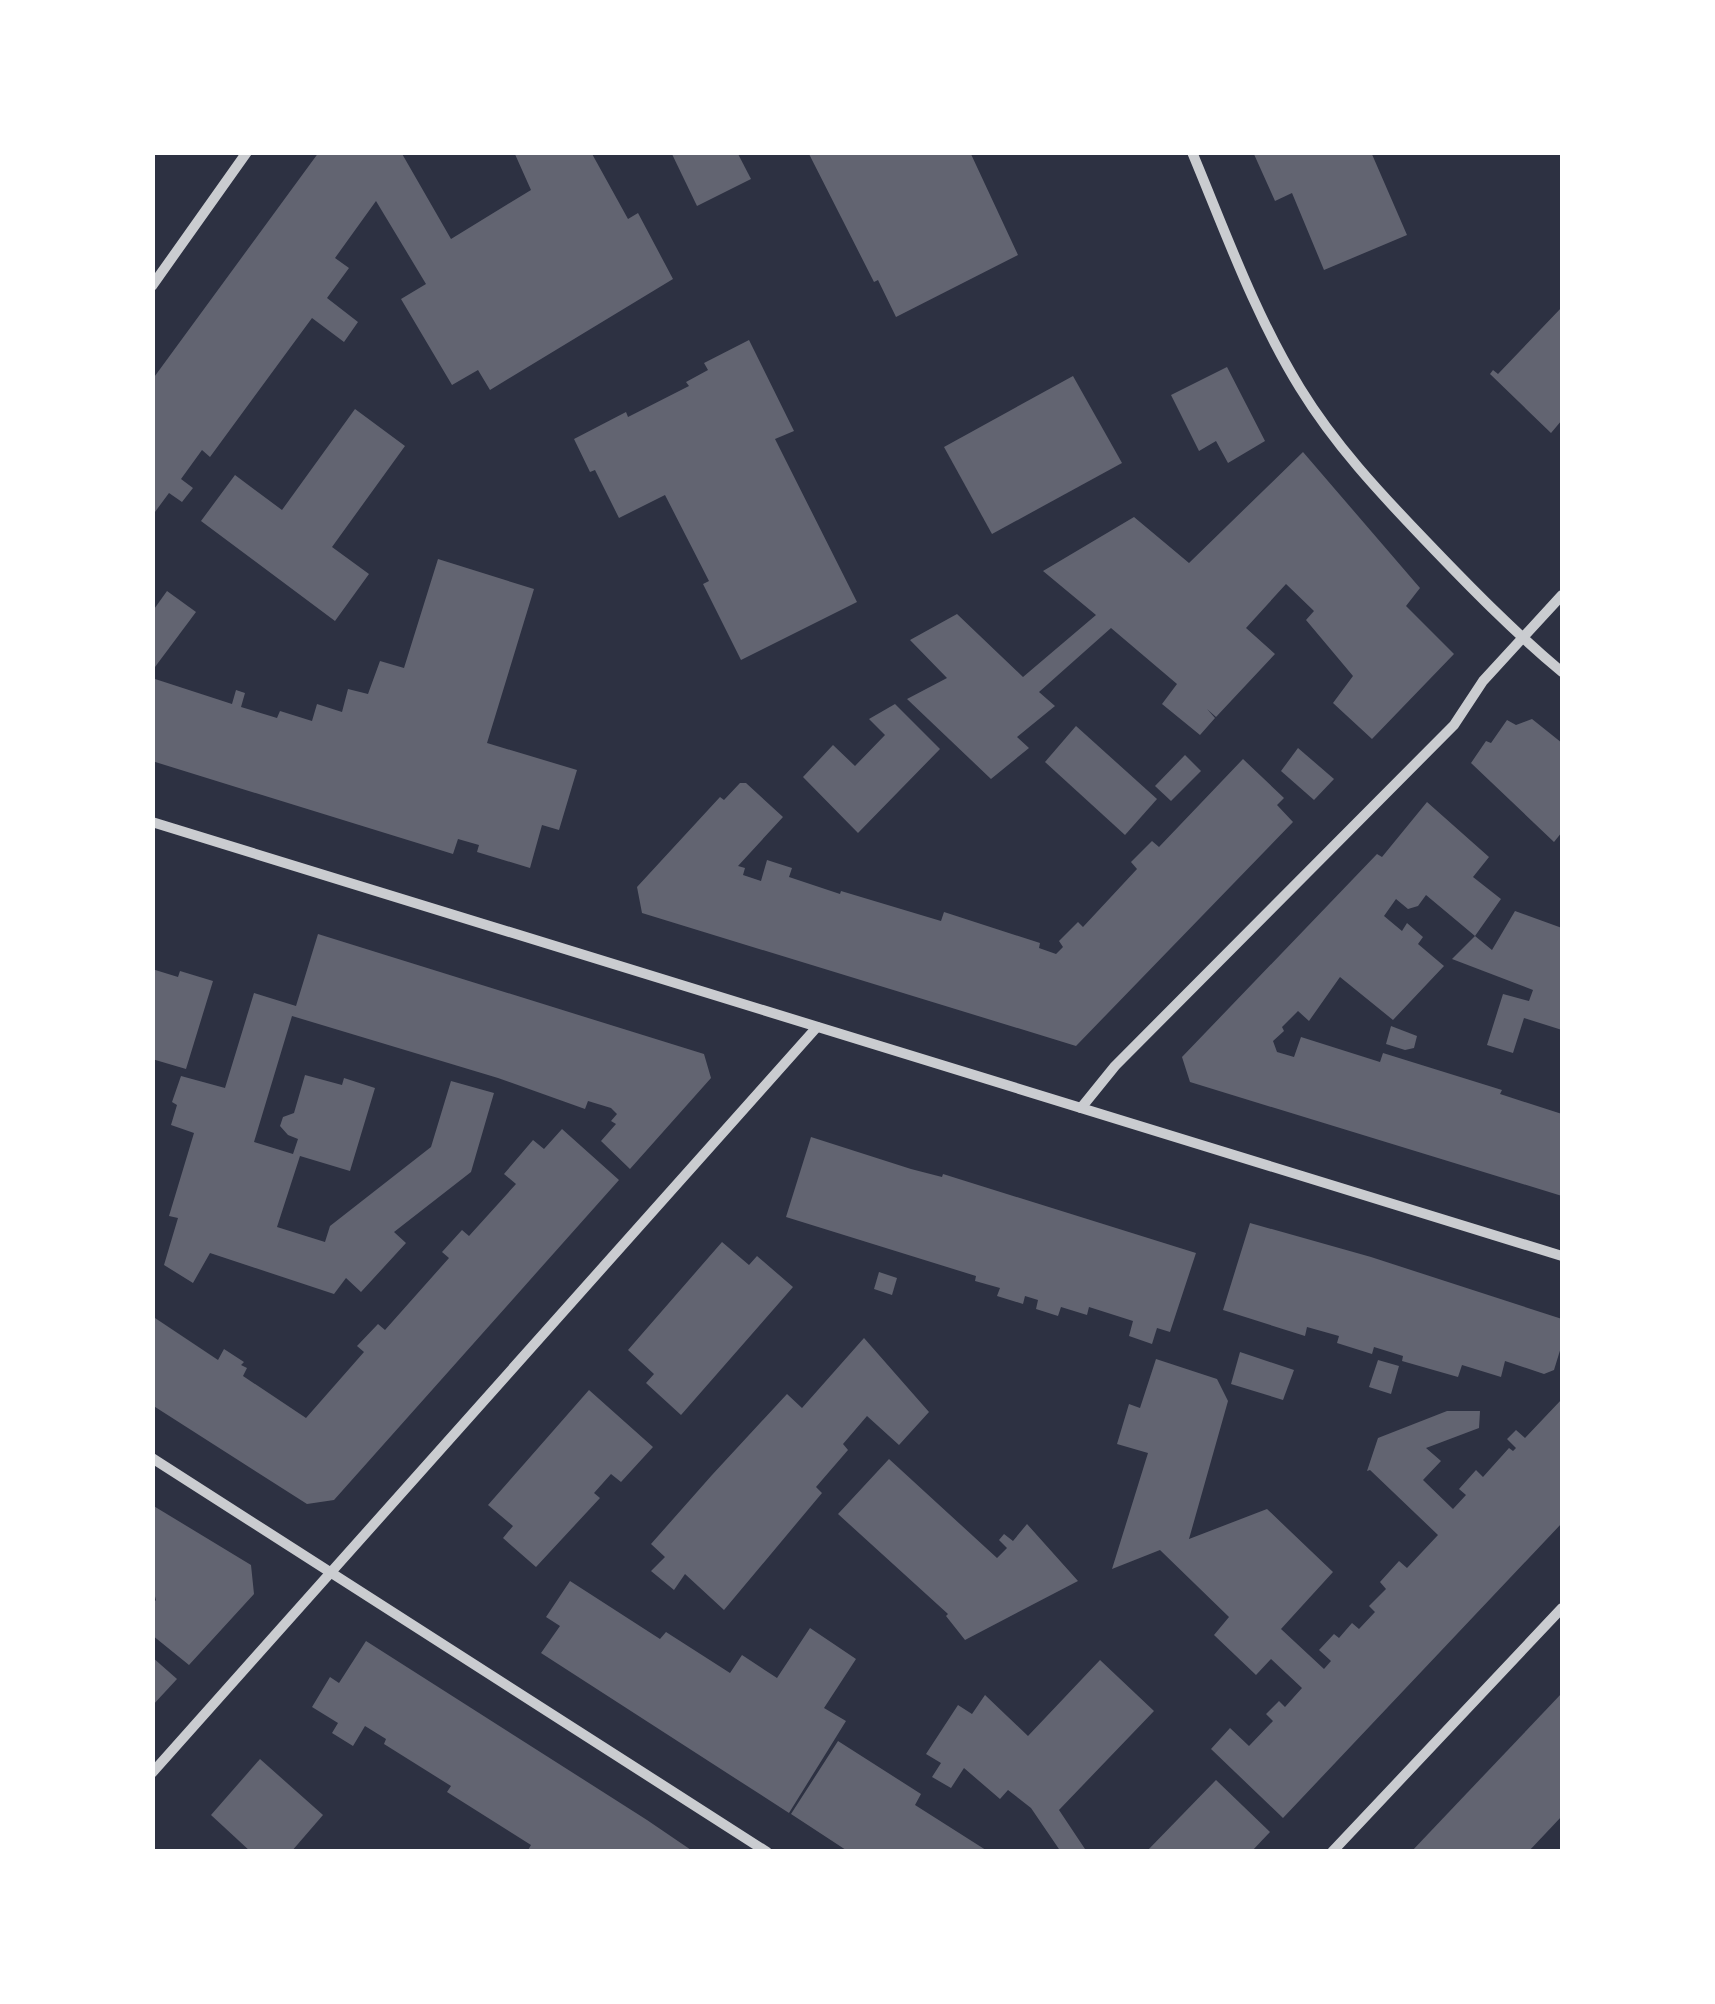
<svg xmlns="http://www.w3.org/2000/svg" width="1715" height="2004" viewBox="0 0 1715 2004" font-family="Literata,serif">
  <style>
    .building { fill: #626471 }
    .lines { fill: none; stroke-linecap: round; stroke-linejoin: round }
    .minor { stroke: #caccd0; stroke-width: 10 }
  </style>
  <rect width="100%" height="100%" fill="#2d3142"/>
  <g class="building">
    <path d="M319,152H401L451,239L531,190L514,152H591L628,219L638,213L673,279L490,390L478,370L452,385L401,299L426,284L376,201L335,258L349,268L327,298L358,322L344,342L312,318L210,457L202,450L181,479L193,488L182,502L169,493L152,516V380Z"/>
    <path d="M671,152H737L751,179L697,206Z"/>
    <path d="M808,152H970L1018,255L896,317L878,280L874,282Z"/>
    <path d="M1253,152H1371L1407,235L1324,270L1292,193L1275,201Z"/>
    <path d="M1562,307V420L1551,433L1490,374L1493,370L1498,374Z"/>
    <path d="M749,340L794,431L775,439L857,602L741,660L703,584L709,581L665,495L619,518L595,470L590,472L574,439L626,412L628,417L689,386L686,382L708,370L704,363Z"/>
    <path d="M1227,367L1265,441L1228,463L1216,441L1199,451L1171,395Z"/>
    <path d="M1073,376L1122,463L992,534L944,447Z"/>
    <path d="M355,409L405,446L332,547L369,574L335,621L201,521L235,475L282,510Z"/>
    <path d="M1303,452L1420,588L1406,606L1454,654L1372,739L1333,703L1353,676L1306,620L1314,611L1286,584L1246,628L1275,654L1216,717L1207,709L1215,718L1200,735L1162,704L1177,684L1111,628L1039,692L1055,706L1017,737L1029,748L991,779L907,699L947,678L910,640L957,614L1023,677L1096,615L1043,571L1134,517L1189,563Z"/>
    <path d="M438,559L534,589L487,743L577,770L559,830L542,825L530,868L477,852L479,845L458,839L453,854L152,761V678L232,704L236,690L245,693L241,707L277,718L280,711L312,721L317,704L342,712L348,689L368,694L380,661L404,668Z"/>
    <path d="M167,591L196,612L152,671V612Z"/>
    <path d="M895,704L940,749L858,833L803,777L833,745L855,766L885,735L869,719Z"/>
    <path d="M1532,719L1562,743V832L1554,842L1471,763L1486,741L1491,743L1507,720L1516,725Z"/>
    <path d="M1076,726L1157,799L1125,835L1045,762Z"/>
    <path d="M1298,748L1334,779L1314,800L1281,771Z"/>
    <path d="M1185,755L1201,771L1171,801L1155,786Z"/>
    <path d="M1243,759L1284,798L1277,805L1293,822L1076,1046L642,913L637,887L720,797L724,800L740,783H746L783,817L738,866L745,868L743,875L761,881L767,860L792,868L789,877L840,894L841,891L941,921L944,912L1040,943L1039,948L1056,954L1063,947L1059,941L1078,922L1083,927L1137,869L1131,862L1152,841L1159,847Z"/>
    <path d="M1427,802L1489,857L1473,877L1501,899L1475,936L1426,895L1418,906L1408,909L1396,899L1384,916L1402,931L1407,923L1423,937L1418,944L1444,966L1393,1020L1340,977L1309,1021L1298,1011L1282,1027L1284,1031L1273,1041L1277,1052L1294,1057L1301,1037L1380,1062L1383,1053L1502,1090L1500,1094L1562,1114V1196L1190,1082L1182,1057L1377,854L1382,857Z"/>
    <path d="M1515,911L1562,928V1030L1524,1018L1513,1053L1487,1045L1503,994L1529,1001L1533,990L1452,959L1475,936L1492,950Z"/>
    <path d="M318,934L704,1054L711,1078L630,1169L601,1141L616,1124L611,1121L617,1114L611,1108L588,1101L585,1109L498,1078L292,1016L254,1142L293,1154L298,1139L288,1135L280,1126L283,1117L294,1113L305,1075L342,1085L344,1078L375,1088L350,1171L300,1156L277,1227L325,1242L330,1226L431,1147L451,1081L494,1093L471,1172L394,1232L406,1243L361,1292L346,1278L334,1294L210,1253L193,1283L164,1265L178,1218L169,1216L194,1133L171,1125L177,1105L172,1102L181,1076L225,1088L254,993L296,1006Z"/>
    <path d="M152,969L178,977L180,971L213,981L186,1069L152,1059Z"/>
    <path d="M1391,1026L1417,1036L1414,1048L1405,1050L1386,1044Z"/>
    <path d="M562,1129L619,1180L334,1500L307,1504L152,1405V1316L218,1360L224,1349L244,1362L241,1365L247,1368L243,1376L306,1418L364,1352L357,1346L378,1324L385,1330L449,1258L442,1252L462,1230L469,1236L516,1184L504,1174L533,1140L544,1149Z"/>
    <path d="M811,1137L911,1169L942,1177L943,1174L1196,1253L1170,1332L1157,1328L1152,1344L1129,1336L1133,1321L1089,1307L1087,1315L1061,1307L1058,1316L1036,1309L1038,1300L1025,1296L1023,1304L997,1296L1000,1288L975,1281L976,1276L786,1217Z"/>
    <path d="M1250,1223L1371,1257L1562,1319V1344L1554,1370L1544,1374L1505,1361L1501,1377L1462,1365L1458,1377L1402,1361L1403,1356L1374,1347L1372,1354L1337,1343L1339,1336L1307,1327L1305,1336L1223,1310Z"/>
    <path d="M722,1242L749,1265L757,1256L793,1287L681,1415L646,1383L654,1374L628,1350Z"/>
    <path d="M879,1272L897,1278L892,1295L874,1289Z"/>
    <path d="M864,1338L929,1412L899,1445L867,1416L843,1444L848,1450L816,1487L822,1493L724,1610L685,1574L674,1590L651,1571L665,1557L651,1544L712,1475L787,1394L802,1408Z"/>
    <path d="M1240,1352L1294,1370L1283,1400L1231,1384Z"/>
    <path d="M1156,1359L1217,1379L1228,1401L1189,1539L1267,1509L1333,1572L1281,1629L1324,1669L1331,1661L1319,1650L1334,1634L1339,1638L1352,1623L1359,1629L1375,1612L1369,1606L1386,1589L1380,1582L1399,1561L1407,1568L1438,1535L1370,1470L1367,1471L1378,1438L1447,1411H1480L1479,1428L1426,1448L1441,1461L1423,1480L1453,1509L1466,1495L1459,1489L1476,1470L1483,1477L1509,1448L1513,1451L1516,1448L1507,1439L1516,1430L1525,1438L1562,1399V1523L1283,1818L1211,1749L1230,1728L1249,1746L1273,1721L1266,1714L1279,1701L1285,1707L1302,1688L1271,1659L1256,1675L1214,1635L1229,1617L1160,1550L1112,1569L1148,1453L1117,1444L1129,1404L1140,1408Z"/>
    <path d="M1378,1360L1399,1366L1391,1394L1369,1387Z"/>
    <path d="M589,1390L653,1447L621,1482L611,1474L594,1493L600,1498L536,1567L503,1538L513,1526L488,1505Z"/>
    <path d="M889,1459L997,1558L1007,1548L999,1540L1004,1534L1013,1541L1027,1524L1078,1581L965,1640L946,1616L948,1614L838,1514Z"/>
    <path d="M152,1505L251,1565L254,1594L189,1665L152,1635V1604L156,1600L152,1585Z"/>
    <path d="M570,1581L660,1639L666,1632L730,1673L742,1655L777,1678L810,1628L856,1659L824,1708L846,1721L789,1813L541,1653L560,1626L546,1617Z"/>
    <path d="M366,1641L647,1820L694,1852H527L531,1845L447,1792L451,1786L384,1744L386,1739L365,1726L353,1746L332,1733L338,1723L312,1707L330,1677L339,1683Z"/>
    <path d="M152,1657L177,1679L152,1706Z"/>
    <path d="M1100,1660L1154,1711L1059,1810L1087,1852H1061L1031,1808L1008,1790L1000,1799L964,1768L951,1788L932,1777L941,1763L926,1754L958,1705L972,1714L985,1695L1028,1736Z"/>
    <path d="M1562,1693V1816L1528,1852H1411Z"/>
    <path d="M838,1741L921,1794L915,1805L989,1852H849L791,1814Z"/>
    <path d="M260,1759L323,1815L291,1852H251L211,1815Z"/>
    <path d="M1216,1780L1270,1832L1251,1852H1146Z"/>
  </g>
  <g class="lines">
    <g class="minor">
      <path d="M1192,152C1225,231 1255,315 1300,388C1335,445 1379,492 1425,540C1469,586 1513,631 1562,672"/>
      <path d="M152,286L247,152"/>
      <path d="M152,822L1562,1256"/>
      <path d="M1081,1108L1115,1066L1454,725L1483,681L1562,595"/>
      <path d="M152,1458L767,1852"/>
      <path d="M152,1773L817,1027"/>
      <path d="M1332,1852L1562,1608"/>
    </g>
  </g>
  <rect width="1715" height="2004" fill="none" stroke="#ffffff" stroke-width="310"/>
</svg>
